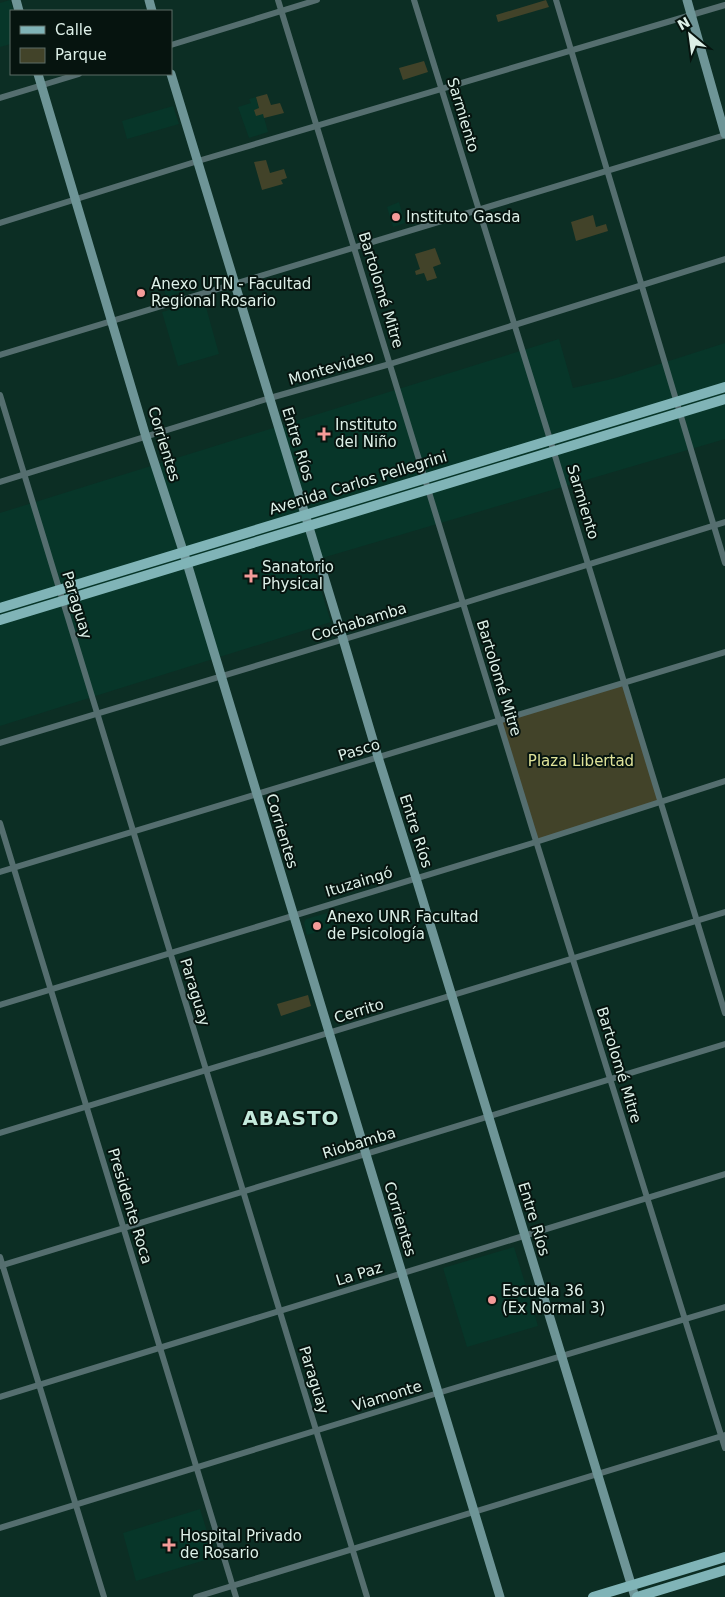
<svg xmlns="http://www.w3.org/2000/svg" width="725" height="1597" viewBox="0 0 725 1597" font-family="'DejaVu Sans',sans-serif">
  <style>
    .built { fill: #073629 }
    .green { fill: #424329 }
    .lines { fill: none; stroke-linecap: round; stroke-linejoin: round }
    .minor { stroke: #556e6f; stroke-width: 6 }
    .secondary { stroke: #6e9597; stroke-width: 9 }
    .primary { stroke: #80b4b7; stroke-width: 10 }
    .poi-dot { fill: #f59b99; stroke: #06140f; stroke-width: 2 }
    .labels { text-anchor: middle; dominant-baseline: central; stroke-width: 4; stroke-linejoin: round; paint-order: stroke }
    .street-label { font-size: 15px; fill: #ddf0e8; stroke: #06140f }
    .poi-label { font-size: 15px; fill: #ddf0e8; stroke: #06140f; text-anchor: start }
    .park-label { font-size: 15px; fill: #dfe399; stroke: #06140f }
    .district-label { font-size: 20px; font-weight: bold; letter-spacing: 1px; fill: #c4eadc; stroke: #06140f }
  </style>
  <rect width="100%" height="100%" fill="#0c2e24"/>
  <g class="built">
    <path d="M10,0L14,11H11V44L0,47V3Z"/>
    <path d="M256,97L259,109L254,110L263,114L268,132L249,138L238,107L251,103L249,99Z"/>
    <path d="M173,106L179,124L127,139L122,121Z"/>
    <path d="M399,202L405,223L393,227L387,207Z"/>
    <path d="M188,277L191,289L166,297L163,285Z"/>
    <path d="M204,300L219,354L178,366L162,312Z"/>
    <path d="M559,339L573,388L616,378L725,343V439L312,561L331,622L0,726V513Z"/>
    <path d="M327,913L331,928L307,935L304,923L306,919Z"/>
    <path d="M514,1247L538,1326L467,1347L443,1268Z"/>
    <path d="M200,1509L215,1557L136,1581L123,1533Z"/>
  </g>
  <g class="green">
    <path d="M546,0L549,7L498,22L496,15Z"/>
    <path d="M424,61L428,72L403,80L399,68Z"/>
    <path d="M267,94L271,105L280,103L284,113L264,118L263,114L256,116L254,110L259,108L256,97Z"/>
    <path d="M266,160L270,173L284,169L287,178L281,180L283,184L262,190L254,162Z"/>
    <path d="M593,215L596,227L606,224L608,231L576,241L571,222Z"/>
    <path d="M435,248L441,264L433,267L437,278L427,281L424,273L416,275L415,271L420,269L415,254Z"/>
    <path d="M623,683L661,801L536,842L499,720Z"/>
    <path d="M308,995L311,1006L281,1016L277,1004Z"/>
  </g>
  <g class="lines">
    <g class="minor">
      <path d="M278,0L532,828L725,1448"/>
      <path d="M414,0L552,446L725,1013"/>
      <path d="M556,0L725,563"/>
      <path d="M171,45L317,0"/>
      <path d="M0,98L79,74"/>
      <path d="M0,223L198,161L725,5"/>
      <path d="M0,355L725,135"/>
      <path d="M0,395L367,1597"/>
      <path d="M0,482L270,398L390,364L725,259"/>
      <path d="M0,743L464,603L725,522"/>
      <path d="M0,823L236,1597"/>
      <path d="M0,872L725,652"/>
      <path d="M0,1005L536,842L725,781"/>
      <path d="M0,1133L725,912"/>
      <path d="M0,1257L104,1597"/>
      <path d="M0,1266L725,1044"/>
      <path d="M0,1397L725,1174"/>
      <path d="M0,1528L438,1393L725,1307"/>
      <path d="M196,1597L725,1435"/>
    </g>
    <g class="secondary">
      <path d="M16,0L19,11"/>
      <path d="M149,0L152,11"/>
      <path d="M687,0L725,134"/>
      <path d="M38,74L146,437L187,563L500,1597"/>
      <path d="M171,74L343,639L378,757L416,878L635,1597"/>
    </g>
    <g class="primary">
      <path d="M0,608L725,387"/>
      <path d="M0,620L725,399"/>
      <path d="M593,1597L725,1557"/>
      <path d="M637,1597L725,1570"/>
    </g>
  </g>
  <g class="poi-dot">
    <circle cx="396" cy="217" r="5"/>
    <circle cx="141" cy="293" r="5"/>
    <path d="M321.5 426.5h5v5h5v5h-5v5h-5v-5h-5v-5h5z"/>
    <path d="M248.5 568.5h5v5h5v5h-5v5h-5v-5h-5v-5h5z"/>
    <circle cx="317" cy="926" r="5"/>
    <circle cx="492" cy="1300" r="5"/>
    <path d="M166.5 1537.5h5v5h5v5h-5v5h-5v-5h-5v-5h5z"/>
  </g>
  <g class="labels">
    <g class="street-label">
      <text transform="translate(463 115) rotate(73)">Sarmiento</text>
      <text transform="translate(381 290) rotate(73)">Bartolomé Mitre</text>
      <text transform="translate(331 368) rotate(-16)">Montevideo</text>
      <text transform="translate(164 444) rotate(73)">Corrientes</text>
      <text transform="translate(298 444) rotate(73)">Entre Ríos</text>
      <text transform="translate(358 483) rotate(-17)">Avenida Carlos Pellegrini</text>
      <text transform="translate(583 502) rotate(73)">Sarmiento</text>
      <text transform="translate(77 605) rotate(73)">Paraguay</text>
      <text transform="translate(359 622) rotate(-17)">Cochabamba</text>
      <text transform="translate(499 678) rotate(73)">Bartolomé Mitre</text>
      <text transform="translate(359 750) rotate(-17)">Pasco</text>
      <text transform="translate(282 831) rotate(73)">Corrientes</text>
      <text transform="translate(416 831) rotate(72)">Entre Ríos</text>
      <text transform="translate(359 882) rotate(-17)">Ituzaingó</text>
      <text transform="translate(195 992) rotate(73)">Paraguay</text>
      <text transform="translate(359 1011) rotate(-17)">Cerrito</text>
      <text transform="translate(619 1065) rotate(73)">Bartolomé Mitre</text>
      <text transform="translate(359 1143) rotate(-17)">Riobamba</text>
      <text transform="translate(130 1206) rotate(73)">Presidente Roca</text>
      <text transform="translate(400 1219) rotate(73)">Corrientes</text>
      <text transform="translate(534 1219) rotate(73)">Entre Ríos</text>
      <text transform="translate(359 1274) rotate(-17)">La Paz</text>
      <text transform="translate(314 1380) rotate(73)">Paraguay</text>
      <text transform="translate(387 1396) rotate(-17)">Viamonte</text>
    </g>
    <g class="poi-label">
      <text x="406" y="217">Instituto Gasda</text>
      <text x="151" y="284">Anexo UTN - Facultad<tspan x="151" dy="17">Regional Rosario</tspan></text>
      <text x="335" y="425">Instituto<tspan x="335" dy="17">del Niño</tspan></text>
      <text x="262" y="567">Sanatorio<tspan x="262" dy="17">Physical</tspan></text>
      <text x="327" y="917">Anexo UNR Facultad<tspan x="327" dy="17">de Psicología</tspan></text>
      <text x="502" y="1291">Escuela 36<tspan x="502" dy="17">(Ex Normal 3)</tspan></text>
      <text x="180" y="1536">Hospital Privado<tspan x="180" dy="17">de Rosario</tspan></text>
    </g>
    <g class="park-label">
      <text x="581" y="761">Plaza Libertad</text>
    </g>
    <g class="district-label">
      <text x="291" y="1118">ABASTO</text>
    </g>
  </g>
  <rect x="10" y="10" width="162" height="65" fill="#06140f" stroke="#5c6c66"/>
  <rect x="20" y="26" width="25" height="8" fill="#80b4b7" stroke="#5c6c66"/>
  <text x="55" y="35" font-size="15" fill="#ddf0e8">Calle</text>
  <rect x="20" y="48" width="25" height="15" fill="#424329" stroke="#5c6c66"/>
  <text x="55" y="60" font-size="15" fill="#ddf0e8">Parque</text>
  <g transform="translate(690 35) rotate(331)" stroke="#06140f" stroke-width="4" paint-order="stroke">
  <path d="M0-4L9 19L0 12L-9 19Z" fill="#ddf0e8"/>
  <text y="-8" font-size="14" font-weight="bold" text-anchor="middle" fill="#ddf0e8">N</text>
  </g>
</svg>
